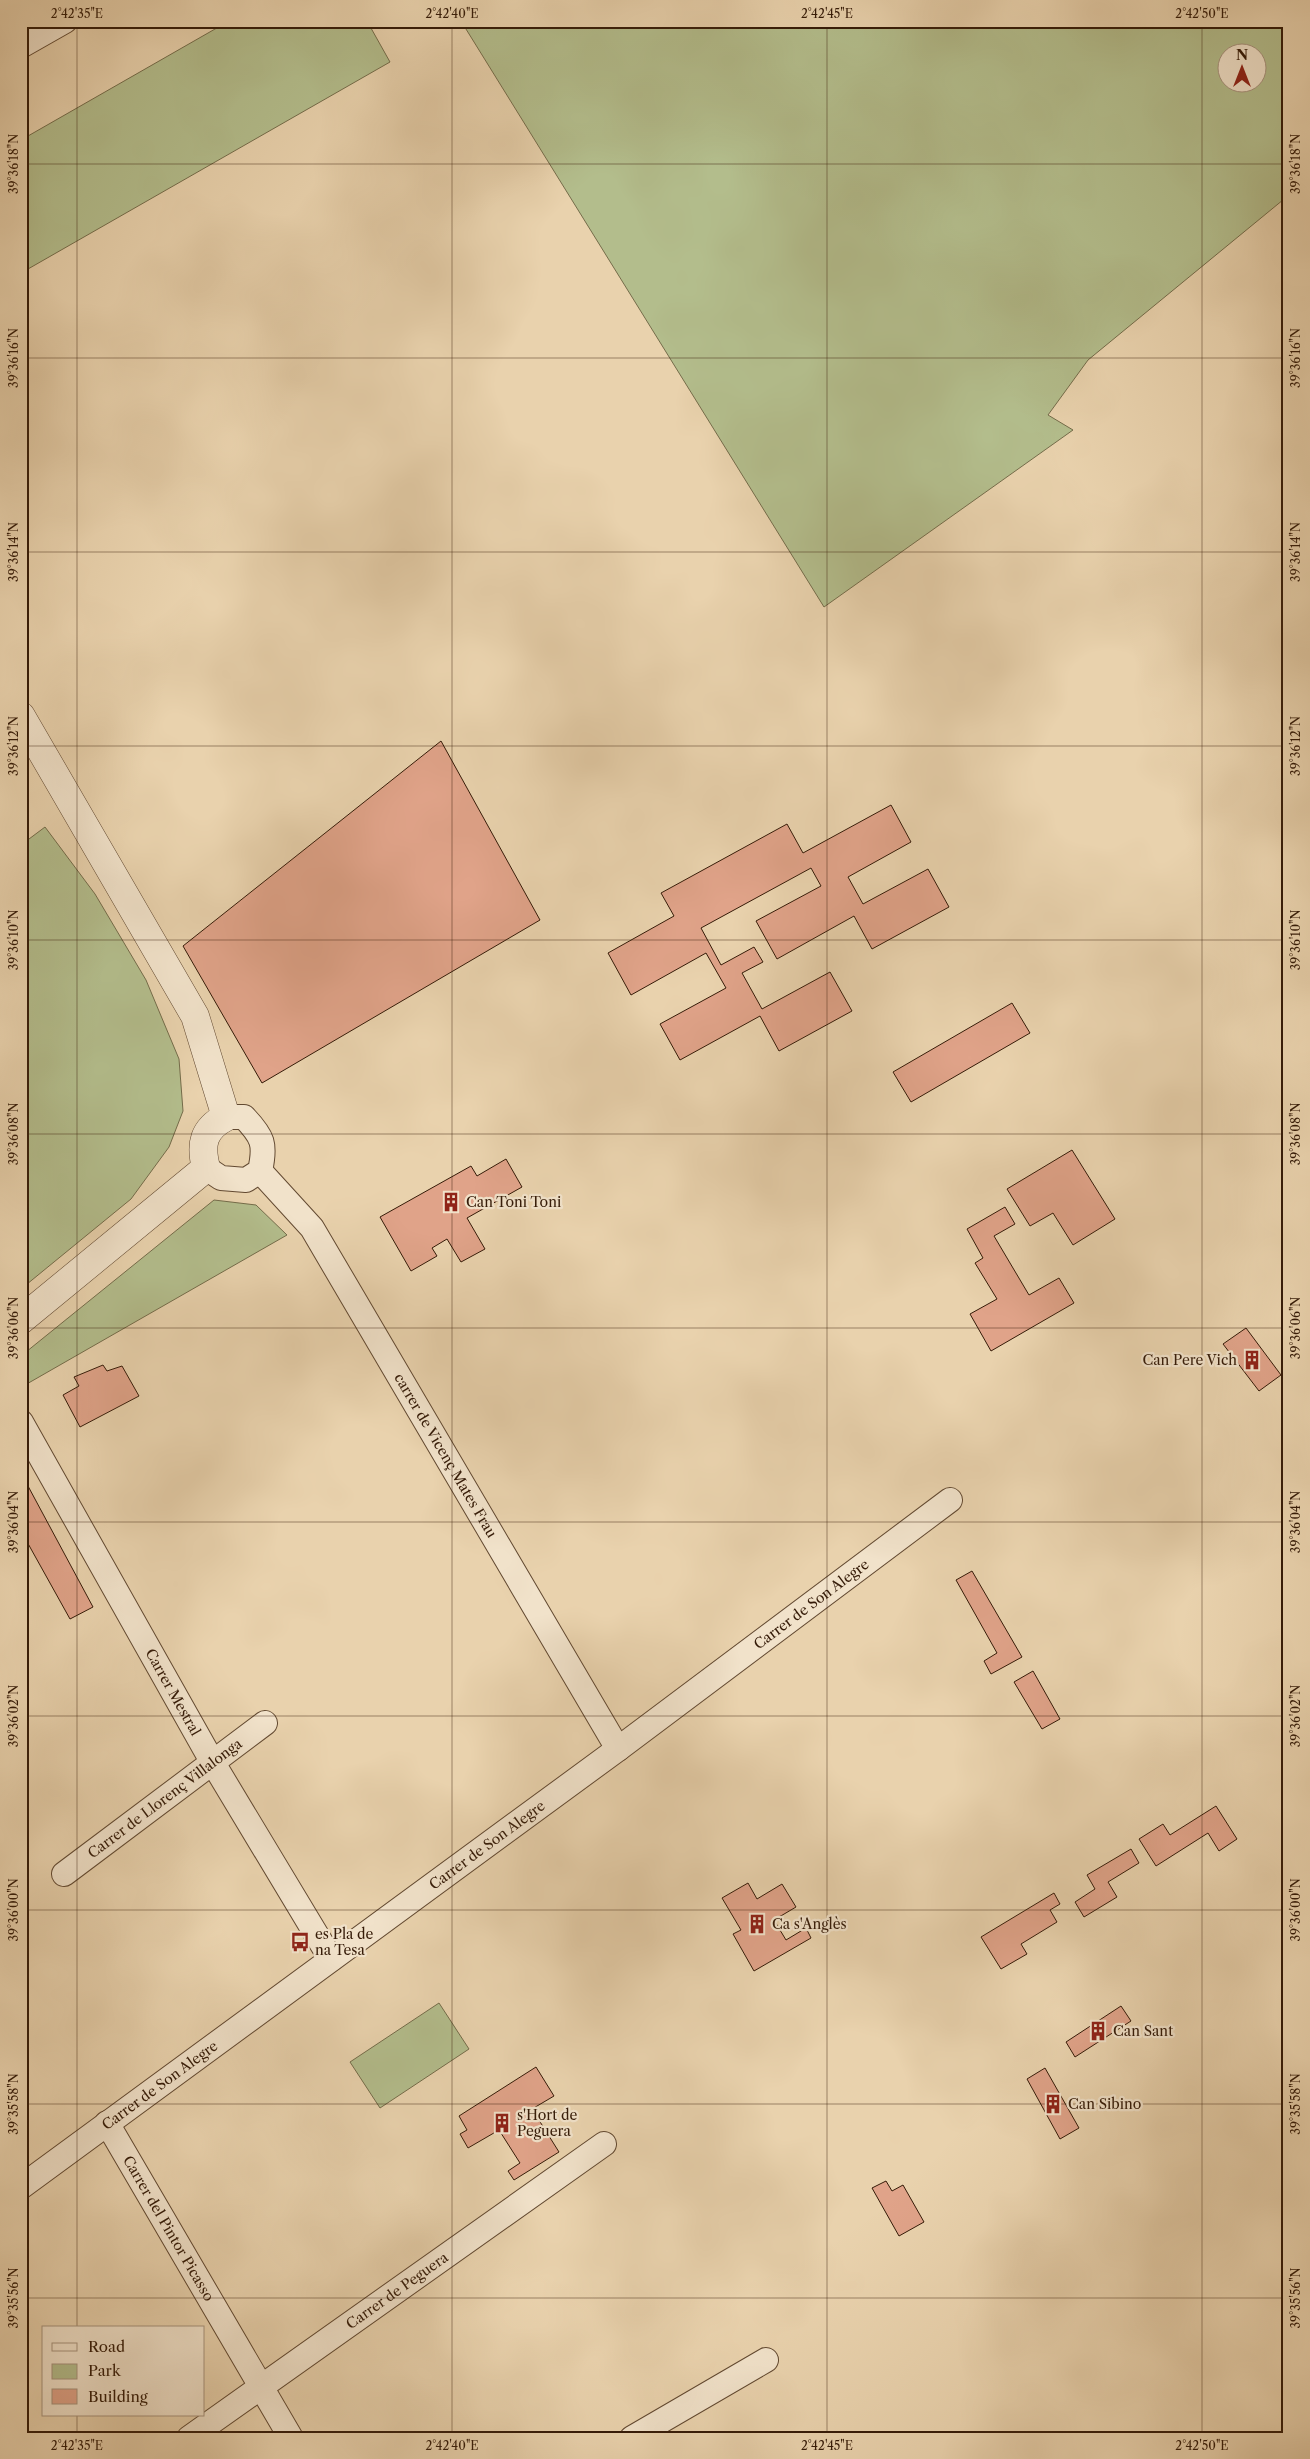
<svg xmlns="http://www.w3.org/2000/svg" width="1310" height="2459" viewBox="0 0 1310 2459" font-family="'Libre Caslon Text',serif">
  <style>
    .green { fill: #b3bd8c; stroke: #746c4a; fill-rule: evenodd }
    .building { fill: #e0a389; stroke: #351b08 }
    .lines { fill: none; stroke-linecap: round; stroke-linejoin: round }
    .minor-casing { stroke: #624931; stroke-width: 26 }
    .tertiary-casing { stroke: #624931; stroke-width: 29 }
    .minor { stroke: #f1e2ca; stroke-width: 24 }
    .tertiary { stroke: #f1e2ca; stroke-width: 28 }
    .ticks { fill: none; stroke: #351b08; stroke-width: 1; stroke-opacity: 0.45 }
    .labels { text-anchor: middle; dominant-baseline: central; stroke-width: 4.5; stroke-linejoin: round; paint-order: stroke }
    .poi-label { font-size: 14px; fill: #351b08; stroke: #f1e2ca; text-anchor: start }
    .street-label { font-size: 14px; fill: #351b08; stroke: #f1e2ca }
    .neatline { fill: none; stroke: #351b08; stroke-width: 2 }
    .ticks-label { font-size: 12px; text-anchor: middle; fill: #351b08 }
  </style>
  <rect width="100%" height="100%" fill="#e9d2ad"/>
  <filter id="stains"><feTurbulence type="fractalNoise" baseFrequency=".004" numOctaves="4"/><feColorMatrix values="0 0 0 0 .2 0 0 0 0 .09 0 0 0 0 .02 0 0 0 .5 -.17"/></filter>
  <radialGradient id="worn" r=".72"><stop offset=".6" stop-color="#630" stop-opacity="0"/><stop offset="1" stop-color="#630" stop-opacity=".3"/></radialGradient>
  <g class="green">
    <path d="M229,21H367L390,62L21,273V140Z"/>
    <path d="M461,21H1289V195L1088,360L1048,415L1073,430L824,607ZM1258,52V82H1228V52Z"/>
    <path d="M45,827L95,894L146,980L179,1059L183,1111L169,1147L131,1199L21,1289V845Z"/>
    <path d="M214,1200L256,1205L287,1235L25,1385L21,1383V1356Z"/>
    <path d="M439,2003L469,2049L380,2108L350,2062Z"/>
  </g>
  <g class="building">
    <path d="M441,741L540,920L262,1083L183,946Z"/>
    <path d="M891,805L911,842L848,877L863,904L928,869L949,907L872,949L854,916L777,959L756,921L821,886L811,868L701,928L721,965L754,947L763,962L742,973L762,1009L830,972L852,1011L779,1051L760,1016L680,1060L660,1024L726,988L706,953L631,995L608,953L674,916L661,893L787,824L803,853Z"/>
    <path d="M1012,1003L1030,1033L911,1102L893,1072Z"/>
    <path d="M1072,1150L1115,1219L1073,1245L1053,1213L1030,1226L1007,1189Z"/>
    <path d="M506,1159L522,1187L467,1218L485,1249L461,1262L447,1239L432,1248L437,1256L411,1271L380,1217L471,1166L477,1176Z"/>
    <path d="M1005,1207L1015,1224L994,1236L1029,1295L1059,1278L1074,1303L991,1351L970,1314L997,1299L975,1263L983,1258L967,1229Z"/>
    <path d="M1246,1328L1281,1375L1259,1391L1223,1344Z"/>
    <path d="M103,1365L107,1371L122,1366L139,1396L80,1427L63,1395L79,1386L74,1377Z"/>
    <path d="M21,1473L93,1607L70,1619L21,1531Z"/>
    <path d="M972,1571L1022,1657L991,1674L984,1661L997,1653L956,1580Z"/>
    <path d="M1033,1671L1060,1719L1042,1729L1014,1682Z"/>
    <path d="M1216,1806L1237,1839L1219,1851L1208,1833L1156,1866L1139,1839L1163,1824L1170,1835Z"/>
    <path d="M1131,1849L1139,1863L1108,1882L1117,1897L1084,1917L1075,1902L1095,1889L1087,1875Z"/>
    <path d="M748,1883L757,1899L782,1884L796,1907L774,1920L786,1940L806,1928L811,1938L754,1971L733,1934L741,1930L722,1898Z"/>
    <path d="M1054,1893L1060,1904L1050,1910L1057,1922L1021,1944L1027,1954L1001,1969L981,1937Z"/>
    <path d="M1121,2006L1131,2021L1075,2057L1066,2042Z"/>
    <path d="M536,2067L554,2096L532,2109L559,2152L514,2180L508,2171L520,2163L499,2130L468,2148L460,2134L467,2130L459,2116Z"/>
    <path d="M1045,2068L1079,2128L1060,2139L1027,2079Z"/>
    <path d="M886,2181L892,2191L903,2185L924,2222L899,2236L872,2188Z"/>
  </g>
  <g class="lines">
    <defs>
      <g id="minor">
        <path d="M21,46L65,21"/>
        <path d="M206,1168L221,1178L246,1180L260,1171C266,1144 263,1137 244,1117H226"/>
        <path id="s1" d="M260,1171L312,1228L618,1749"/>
        <path id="s2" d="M21,1422L213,1763L331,1959"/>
        <path id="s3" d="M64,1874L265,1723"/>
        <path id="s4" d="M107,2123L291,2438"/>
        <path id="s5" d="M21,2187L618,1749L950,1500"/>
        <path id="s6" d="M189,2438L604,2144"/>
        <path d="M632,2438L766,2360"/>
      </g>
      <path id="tertiary" d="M21,716L195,1016L226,1117C203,1129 200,1144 206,1168L21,1320"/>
    </defs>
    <use href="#minor" class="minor-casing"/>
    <use href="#tertiary" class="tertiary-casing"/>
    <use href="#minor" class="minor"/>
    <use href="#tertiary" class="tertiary"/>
  </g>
  <path class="ticks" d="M77,21V2328M452,21V2438M827,21V2438M1202,21V2438M21,164H1289M21,358H1289M21,552H1289M21,746H1289M21,940H1289M21,1134H1289M21,1328H1289M21,1522H1289M21,1716H1289M21,1910H1289M21,2104H1289M21,2298H1289M77,2415V2438"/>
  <defs>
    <symbol id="building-bare" viewBox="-9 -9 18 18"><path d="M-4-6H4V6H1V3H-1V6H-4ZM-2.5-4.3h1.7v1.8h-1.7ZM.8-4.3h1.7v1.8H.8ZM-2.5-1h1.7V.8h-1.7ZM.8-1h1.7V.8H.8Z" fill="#8f2418" stroke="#f1e2ca" stroke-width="2.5" paint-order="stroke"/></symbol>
    <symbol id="bus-bare" viewBox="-9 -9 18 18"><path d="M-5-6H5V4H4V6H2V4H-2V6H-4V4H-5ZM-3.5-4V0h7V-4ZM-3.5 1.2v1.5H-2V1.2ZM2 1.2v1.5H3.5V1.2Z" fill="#8f2418" stroke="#f1e2ca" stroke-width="2.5" paint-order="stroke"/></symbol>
  </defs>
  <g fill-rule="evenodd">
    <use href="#building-bare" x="437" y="1188" width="28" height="28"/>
    <use href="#building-bare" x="1238" y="1346" width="28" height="28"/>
    <use href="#building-bare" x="743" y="1910" width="28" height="28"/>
    <use href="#bus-bare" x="286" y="1928" width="28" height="28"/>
    <use href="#building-bare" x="1084" y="2017" width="28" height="28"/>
    <use href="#building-bare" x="1039" y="2090" width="28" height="28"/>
    <use href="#building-bare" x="488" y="2109" width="28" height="28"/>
  </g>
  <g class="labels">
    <g class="poi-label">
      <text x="466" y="1202">Can Toni Toni</text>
      <text x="1237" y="1360" text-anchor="end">Can Pere Vich</text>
      <text x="772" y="1924">Ca s'Anglès</text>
      <text x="315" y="1934">es Pla de<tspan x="315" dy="16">na Tesa</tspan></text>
      <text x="1113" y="2031">Can Sant</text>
      <text x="1068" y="2104">Can Sibino</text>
      <text x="517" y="2115">s'Hort de<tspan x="517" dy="16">Peguera</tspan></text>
    </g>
    <g class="street-label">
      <text stroke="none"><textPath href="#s1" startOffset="341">carrer de Vicenç Mates Frau</textPath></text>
      <text stroke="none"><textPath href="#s5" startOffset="982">Carrer de Son Alegre</textPath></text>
      <text stroke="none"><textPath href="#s2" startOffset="310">Carrer Mestral</textPath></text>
      <text stroke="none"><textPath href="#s3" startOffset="126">Carrer de Llorenç Villalonga</textPath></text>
      <text stroke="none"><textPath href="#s5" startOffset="578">Carrer de Son Alegre</textPath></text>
      <text stroke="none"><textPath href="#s5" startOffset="172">Carrer de Son Alegre</textPath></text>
      <text stroke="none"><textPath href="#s4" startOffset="122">Carrer del Pintor Picasso</textPath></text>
      <text stroke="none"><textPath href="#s6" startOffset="255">Carrer de Peguera</textPath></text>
    </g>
  </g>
  <rect width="1310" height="2459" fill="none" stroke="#e9d2ad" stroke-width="55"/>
  <rect x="42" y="2326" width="162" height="90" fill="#f1e2ca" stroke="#a6927c"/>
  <rect x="52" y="2343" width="25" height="8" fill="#f1e2ca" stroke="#a6927c"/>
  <text x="88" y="2352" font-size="15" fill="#351b08">Road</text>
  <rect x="52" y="2364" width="25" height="15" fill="#b3bd8c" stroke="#a6927c"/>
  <text x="88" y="2376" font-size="15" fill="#351b08">Park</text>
  <rect x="52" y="2389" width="25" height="15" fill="#e0a389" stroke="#a6927c"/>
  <text x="88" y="2402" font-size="15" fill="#351b08">Building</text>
  <g transform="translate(1242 68)"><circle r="24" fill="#f1e2ca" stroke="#a6927c"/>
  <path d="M0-4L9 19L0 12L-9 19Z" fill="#8f2418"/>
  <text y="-8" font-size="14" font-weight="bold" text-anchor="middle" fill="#351b08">N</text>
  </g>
  <rect x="28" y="28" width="1254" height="2404" class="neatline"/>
  <g class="ticks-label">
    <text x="77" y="18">2°42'35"E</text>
    <text x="452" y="18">2°42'40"E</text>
    <text x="827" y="18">2°42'45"E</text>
    <text x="1202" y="18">2°42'50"E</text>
    <text transform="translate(14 164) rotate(-90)" y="4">39°36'18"N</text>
    <text transform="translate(1296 164) rotate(-90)" y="4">39°36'18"N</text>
    <text transform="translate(14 358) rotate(-90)" y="4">39°36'16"N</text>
    <text transform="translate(1296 358) rotate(-90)" y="4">39°36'16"N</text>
    <text transform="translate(14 552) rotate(-90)" y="4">39°36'14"N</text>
    <text transform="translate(1296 552) rotate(-90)" y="4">39°36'14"N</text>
    <text transform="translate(14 746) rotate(-90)" y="4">39°36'12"N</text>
    <text transform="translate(1296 746) rotate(-90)" y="4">39°36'12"N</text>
    <text transform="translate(14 940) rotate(-90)" y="4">39°36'10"N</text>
    <text transform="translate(1296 940) rotate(-90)" y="4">39°36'10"N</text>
    <text transform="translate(14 1134) rotate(-90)" y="4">39°36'08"N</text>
    <text transform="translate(1296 1134) rotate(-90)" y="4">39°36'08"N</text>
    <text transform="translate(14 1328) rotate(-90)" y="4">39°36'06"N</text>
    <text transform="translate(1296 1328) rotate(-90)" y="4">39°36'06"N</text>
    <text transform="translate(14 1522) rotate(-90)" y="4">39°36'04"N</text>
    <text transform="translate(1296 1522) rotate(-90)" y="4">39°36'04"N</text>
    <text transform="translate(14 1716) rotate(-90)" y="4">39°36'02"N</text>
    <text transform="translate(1296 1716) rotate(-90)" y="4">39°36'02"N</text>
    <text transform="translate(14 1910) rotate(-90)" y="4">39°36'00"N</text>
    <text transform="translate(1296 1910) rotate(-90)" y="4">39°36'00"N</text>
    <text transform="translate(14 2104) rotate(-90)" y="4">39°35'58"N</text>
    <text transform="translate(1296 2104) rotate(-90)" y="4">39°35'58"N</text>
    <text transform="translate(14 2298) rotate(-90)" y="4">39°35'56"N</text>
    <text transform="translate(1296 2298) rotate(-90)" y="4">39°35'56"N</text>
    <text x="77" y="2450">2°42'35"E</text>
    <text x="452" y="2450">2°42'40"E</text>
    <text x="827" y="2450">2°42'45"E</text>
    <text x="1202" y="2450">2°42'50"E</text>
  </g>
  <rect width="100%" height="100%" filter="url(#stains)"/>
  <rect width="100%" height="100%" fill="url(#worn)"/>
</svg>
